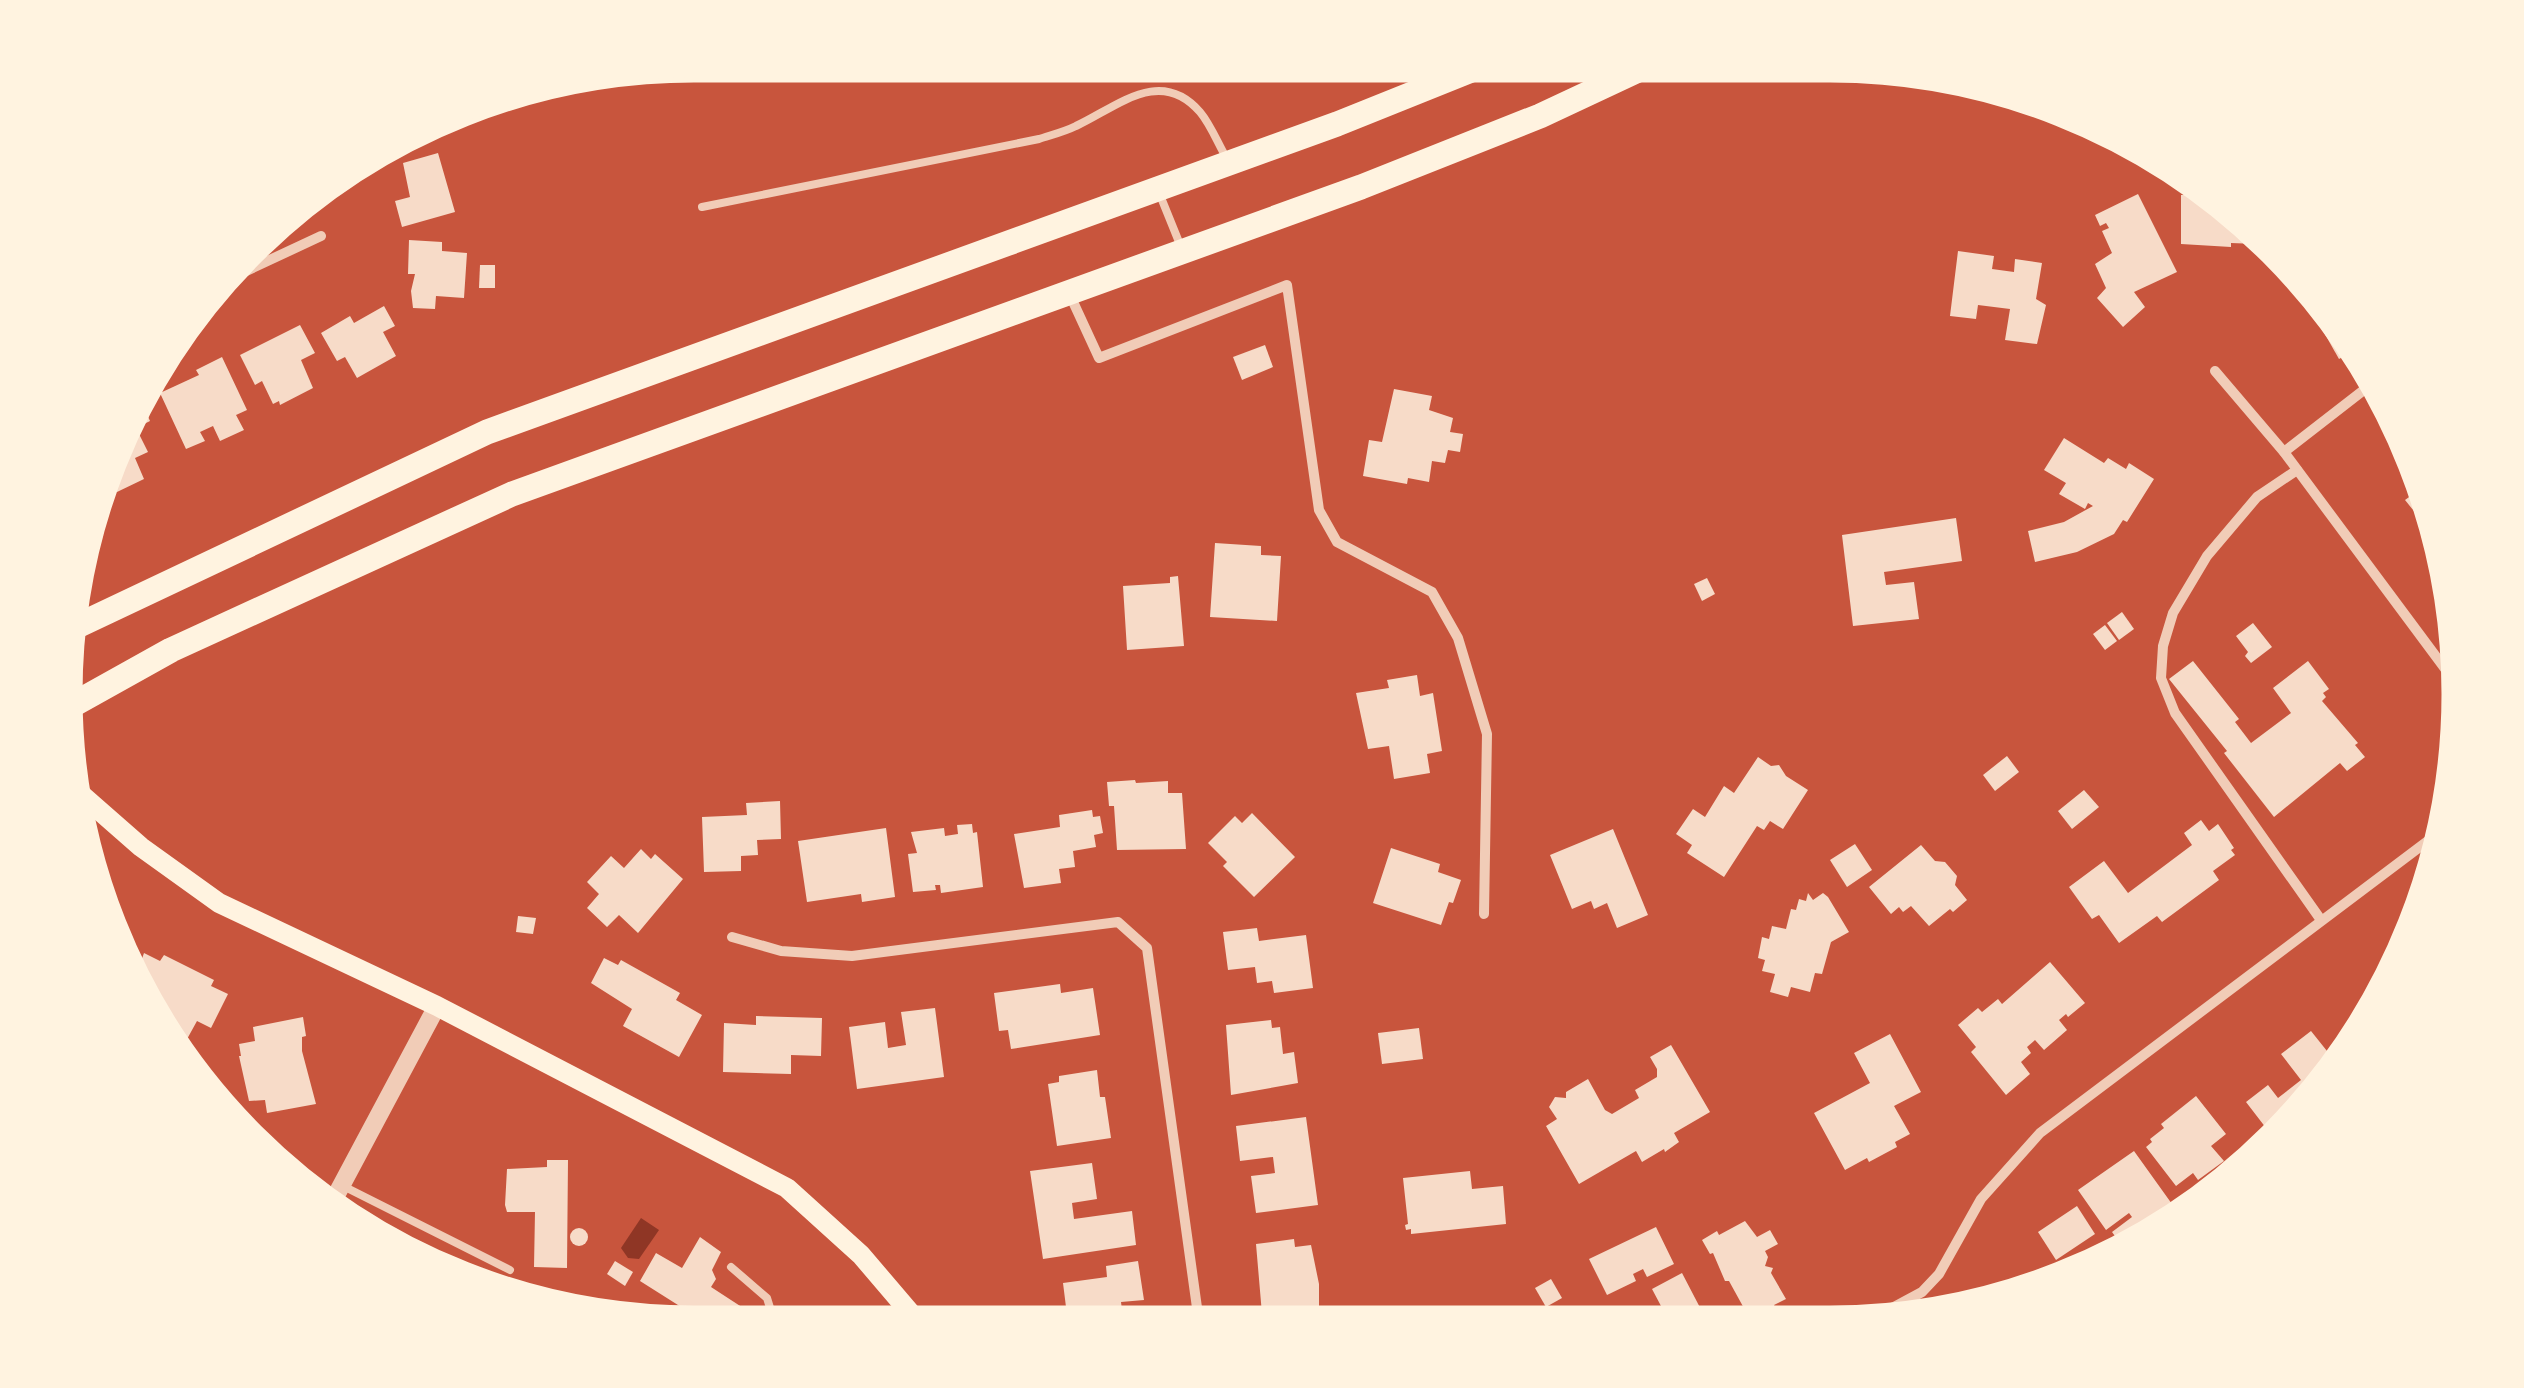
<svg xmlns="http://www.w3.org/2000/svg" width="2524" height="1388" viewBox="0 0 2524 1388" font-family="'Exo 2',sans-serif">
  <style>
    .water { fill: #8f3625 }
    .building { fill: #f7dbc8 }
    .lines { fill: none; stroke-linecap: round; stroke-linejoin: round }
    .service { stroke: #f1ccb7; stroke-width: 8 }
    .minor { stroke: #f1ccb7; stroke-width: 10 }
    .tertiary { stroke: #f1ccb7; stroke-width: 18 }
    .secondary { stroke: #fff3e0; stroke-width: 20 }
    .primary { stroke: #fff3e0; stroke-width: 25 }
    .rim { fill: none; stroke: #fff3e0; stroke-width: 5 }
  </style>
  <rect width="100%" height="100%" fill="#c8553d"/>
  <path class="water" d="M641,1218L659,1230L639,1259L628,1258L621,1248Z"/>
  <g class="building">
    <path d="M438,153L455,212L402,227L395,201L410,197L403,163Z"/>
    <path d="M2138,194L2177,272L2134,292L2145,307L2123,327L2097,298L2106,288L2095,264L2112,253L2102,231L2109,228L2106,223L2100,226L2095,215Z"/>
    <path d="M2181,195H2200L2257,244L2231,243V247L2181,244Z"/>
    <path d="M409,240L442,242V251L467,253L464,298L436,296L435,309L413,308L411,291L415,274H408Z"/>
    <path d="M1958,251L1994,256L1992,269L2014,272L2015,259L2042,263L2036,299L2046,305L2037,344L2005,340L2010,309L1978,305L1976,319L1950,316Z"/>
    <path d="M480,265H495V288H479Z"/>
    <path d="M384,306L395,326L383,332L396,356L357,378L345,357L337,361L321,333L350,316L354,323Z"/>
    <path d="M2336,321L2352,352L2339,359L2322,329Z"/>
    <path d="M300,325L315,353L301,360L313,388L280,405L279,401L273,404L262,381L255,385L240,355Z"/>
    <path d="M1265,345L1273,367L1242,380L1233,357Z"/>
    <path d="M222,357L247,410L236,415L244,430L220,441L213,426L200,432L205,441L186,449L160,393L199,375L196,370Z"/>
    <path d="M1394,389L1432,396L1429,410L1453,418L1450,432L1463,434L1460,452L1448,450L1445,463L1432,461L1429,482L1408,478L1407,484L1363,476L1369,440L1382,442Z"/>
    <path d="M142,403L150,421L136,428L148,452L135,458L144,479L117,492L109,476Z"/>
    <path d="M2064,438L2104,463L2108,458L2126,469L2129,463L2154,479L2127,522L2123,520L2114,534L2077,552L2035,562L2028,531L2064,522L2093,506L2088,503L2085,509L2059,494L2066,483L2044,470Z"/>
    <path d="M2420,489L2435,519L2426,526L2405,500Z"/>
    <path d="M1956,518L1962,561L1884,572L1886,585L1914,582L1919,619L1853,626L1842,535Z"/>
    <path d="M1215,543L1261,546V555L1281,556L1277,621L1210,617Z"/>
    <path d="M2442,563L2444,589L2430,572Z"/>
    <path d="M1178,576L1184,646L1127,650L1123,586L1170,583V577Z"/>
    <path d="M1707,578L1715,594L1702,601L1694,584Z"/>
    <path d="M2122,612L2134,629L2119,640L2107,623Z"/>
    <path d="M2253,623L2272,647L2251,663L2245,656L2248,652L2236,636Z"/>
    <path d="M2105,625L2117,641L2105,650L2093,634Z"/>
    <path d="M2193,661L2239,719L2235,722L2251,743L2291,713L2273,688L2308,661L2329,689L2323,693L2326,697L2322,701L2358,743L2355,745L2365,757L2347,771L2340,763L2274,817L2224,753L2227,751L2169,679Z"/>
    <path d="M1417,675L1420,696L1433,693L1442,751L1427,754L1430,773L1394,779L1389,746L1368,749L1356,693L1389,688L1387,680Z"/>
    <path d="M2007,756L2019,772L1995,791L1983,775Z"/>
    <path d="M1758,757L1771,766L1779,765L1786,776L1808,790L1783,829L1770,821L1764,830L1757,826L1724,877L1687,853L1692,845L1676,834L1693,809L1705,817L1724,786L1734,793Z"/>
    <path d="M1135,780L1136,783L1168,781V793H1182L1186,849L1117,850L1114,806H1109L1107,782Z"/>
    <path d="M2084,790L2099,807L2072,829L2058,811Z"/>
    <path d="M780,801L781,839L757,840L758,855L741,856V871L704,872L702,817L747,815L746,803Z"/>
    <path d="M1092,810L1093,817L1100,816L1103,833L1094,835L1096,847L1073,851L1075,867L1059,869L1061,883L1024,888L1014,834L1060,827L1059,815Z"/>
    <path d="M1252,813L1295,857L1254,897L1223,866L1227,862L1208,843L1235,816L1242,823Z"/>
    <path d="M2201,820L2209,831L2218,824L2234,848L2231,850L2235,855L2213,871L2219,880L2162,922L2157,916L2119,943L2099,915L2092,919L2069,887L2104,861L2128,893L2192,845L2184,833Z"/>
    <path d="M972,824L973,833L977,832L983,887L941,893L940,885H935L936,890L913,892L908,854L917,853L911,832L944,828L945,836L958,834L957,825Z"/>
    <path d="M886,828L895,897L862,902L861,894L807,902L798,841Z"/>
    <path d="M1613,829L1648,915L1617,928L1607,903L1594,909L1591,901L1572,909L1550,855Z"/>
    <path d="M1855,844L1872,870L1847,887L1830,860Z"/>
    <path d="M1921,845L1935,861L1945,862L1957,876L1955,885L1967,900L1953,912L1950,909L1929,926L1911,906L1903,912L1899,907L1891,914L1869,887Z"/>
    <path d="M1391,848L1440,864L1438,872L1461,880L1453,903L1449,902L1441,925L1373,903Z"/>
    <path d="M641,849L651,859L655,854L683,879L638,933L619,915L607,927L587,908L599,894L587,882L611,856L624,868Z"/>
    <path d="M1808,893L1813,900L1823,893L1828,897L1849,932L1831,942L1822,974L1815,973L1810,992L1791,987L1788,997L1770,992L1775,974L1762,971L1765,960L1758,958L1762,937L1769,939L1772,926L1786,929L1791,909L1796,910L1799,899L1806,901Z"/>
    <path d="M518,916L536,918L533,934L516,932Z"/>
    <path d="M1257,928L1259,941L1306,935L1313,988L1274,993L1272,981L1257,983L1255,967L1228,970L1223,932Z"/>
    <path d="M110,935L126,941L122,954L111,936Z"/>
    <path d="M144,953L160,961L164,955L214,980L211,986L228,994L211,1028L197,1021L181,1050L136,976Z"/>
    <path d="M604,958L618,965L621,960L680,993L676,1000L702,1015L679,1057L623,1026L632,1009L591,983Z"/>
    <path d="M2050,962L2085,1003L2068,1017L2066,1014L2059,1020L2067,1030L2044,1050L2035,1040L2027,1047L2031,1053L2021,1062L2030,1074L2006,1095L1971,1052L1976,1047L1958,1025L1978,1008L1982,1012L1998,999L2002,1004Z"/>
    <path d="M1060,984L1061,993L1093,988L1100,1035L1011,1049L1008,1030L999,1031L994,993Z"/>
    <path d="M935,1008L944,1077L857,1089L849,1027L885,1022L888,1048L906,1045L901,1012Z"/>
    <path d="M756,1016L822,1018L821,1056L791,1055V1074L723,1072L724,1023L756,1025Z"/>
    <path d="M303,1017L306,1036L302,1037V1051L316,1104L267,1113L265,1100L249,1101L239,1056H241L239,1044L255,1041L253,1027Z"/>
    <path d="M1271,1020L1272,1028L1280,1027L1283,1054L1294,1052L1298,1083L1231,1095L1226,1025Z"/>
    <path d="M1419,1028L1423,1059L1382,1064L1378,1033Z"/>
    <path d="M2311,1031L2331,1056L2317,1066L2325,1077L2276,1141L2246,1102L2268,1085L2278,1098L2301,1080L2281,1054Z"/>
    <path d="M1890,1034L1921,1092L1894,1106L1910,1134L1895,1142L1897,1147L1869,1162L1867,1158L1845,1170L1814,1113L1870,1083L1854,1053Z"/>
    <path d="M1671,1045L1710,1112L1674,1133L1679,1142L1665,1152L1664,1149L1642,1162L1636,1151L1579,1184L1546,1126L1557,1119L1549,1107L1555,1097L1566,1098V1092L1588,1079L1605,1110L1612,1114L1639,1098L1635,1090L1657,1077V1069L1650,1057Z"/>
    <path d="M1097,1070L1100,1097H1105L1111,1138L1057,1146L1048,1084L1059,1082V1076Z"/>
    <path d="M2196,1096L2226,1134L2211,1146L2224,1161L2198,1180L2193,1173L2176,1186L2146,1147L2152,1142L2150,1139L2164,1128L2161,1124Z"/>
    <path d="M1306,1117L1318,1205L1256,1213L1251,1176L1275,1173L1273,1157L1240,1161L1236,1126Z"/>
    <path d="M2134,1151L2182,1218L2123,1247L2112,1232L2132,1217L2129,1213L2106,1230L2078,1190Z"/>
    <path d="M547,1160H568L567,1268L534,1267L535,1212H507L505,1205L507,1169L547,1167Z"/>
    <path d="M1092,1163L1097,1199L1072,1203L1074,1219L1132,1211L1136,1245L1043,1259L1030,1171Z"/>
    <path d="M1470,1171L1472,1189L1503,1186L1506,1224L1411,1234V1229L1406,1230L1405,1225L1408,1224L1403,1178Z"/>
    <path d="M2077,1206L2095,1234L2056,1260L2038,1232Z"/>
    <path d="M1745,1221L1757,1237L1770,1230L1778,1244L1765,1251L1768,1257L1765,1266L1773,1268L1771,1273L1786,1299L1774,1305L1776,1309L1756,1321H1751L1729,1281H1725L1713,1253L1710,1254L1702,1240L1717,1231L1719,1235Z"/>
    <path d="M1656,1227L1674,1264L1647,1277L1643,1269L1633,1274L1636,1281L1607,1295L1589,1259Z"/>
    <circle cx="579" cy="1237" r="9"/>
    <path d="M700,1237L721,1252L712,1270L716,1279L711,1287L754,1315L749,1324H708L640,1281L656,1253L682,1268Z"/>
    <path d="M1294,1239L1295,1247L1311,1245L1319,1284V1306L1262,1314L1256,1244Z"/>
    <path d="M615,1261L633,1272L625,1286L607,1274Z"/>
    <path d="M1138,1261L1144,1300L1121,1302L1122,1310L1145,1307L1147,1323H1068L1063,1283L1107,1277L1106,1266Z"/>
    <path d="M1682,1273L1707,1321H1642L1641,1312L1661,1306L1652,1289Z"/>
    <path d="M1551,1279L1562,1298L1546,1307L1535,1288Z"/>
  </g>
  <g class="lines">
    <g class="service">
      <path d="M1160,195L1181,247"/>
      <path d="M702,207L1039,139C1051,135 1064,132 1076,126C1117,107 1160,66 1200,112C1211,125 1218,144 1227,159"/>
      <path d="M343,1186L510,1270"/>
      <path d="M731,1267L767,1298L775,1324"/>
    </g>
    <g class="minor">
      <path d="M229,279L321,236"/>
      <path d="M1069,293L1099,358L1287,285L1319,510L1337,542L1432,592L1458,638L1487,734L1484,914"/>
      <path d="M2215,371L2284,452L2449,674"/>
      <path d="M2284,452L2369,386"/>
      <path d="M2297,470L2257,497L2207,556L2173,613L2163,646L2161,678L2175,713L2321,920"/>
      <path d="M732,937L781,951L852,956L1118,922L1147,948L1199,1322"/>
      <path d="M1870,1320L1922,1292L1939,1274L1981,1199L2040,1133L2437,834"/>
    </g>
    <path class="tertiary" d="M332,1203L437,1006"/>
    <path class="secondary" d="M76,790L141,847L219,903L437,1006L787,1188L861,1255L919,1323"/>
    <g class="primary">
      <path d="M75,627L487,432L1337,124L1489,63"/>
      <path d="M67,708L171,650L512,494L1361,187L1540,116L1651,64"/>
    </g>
  </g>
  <path d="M0 0H2524V1388H0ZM694 80H1830A614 614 0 0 1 2444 694V694A614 614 0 0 1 1830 1308H694A614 614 0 0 1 80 694V694A614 614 0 0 1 694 80Z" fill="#fff3e0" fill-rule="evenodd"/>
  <path class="rim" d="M694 80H1830A614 614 0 0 1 2444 694V694A614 614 0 0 1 1830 1308H694A614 614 0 0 1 80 694V694A614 614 0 0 1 694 80Z"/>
</svg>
